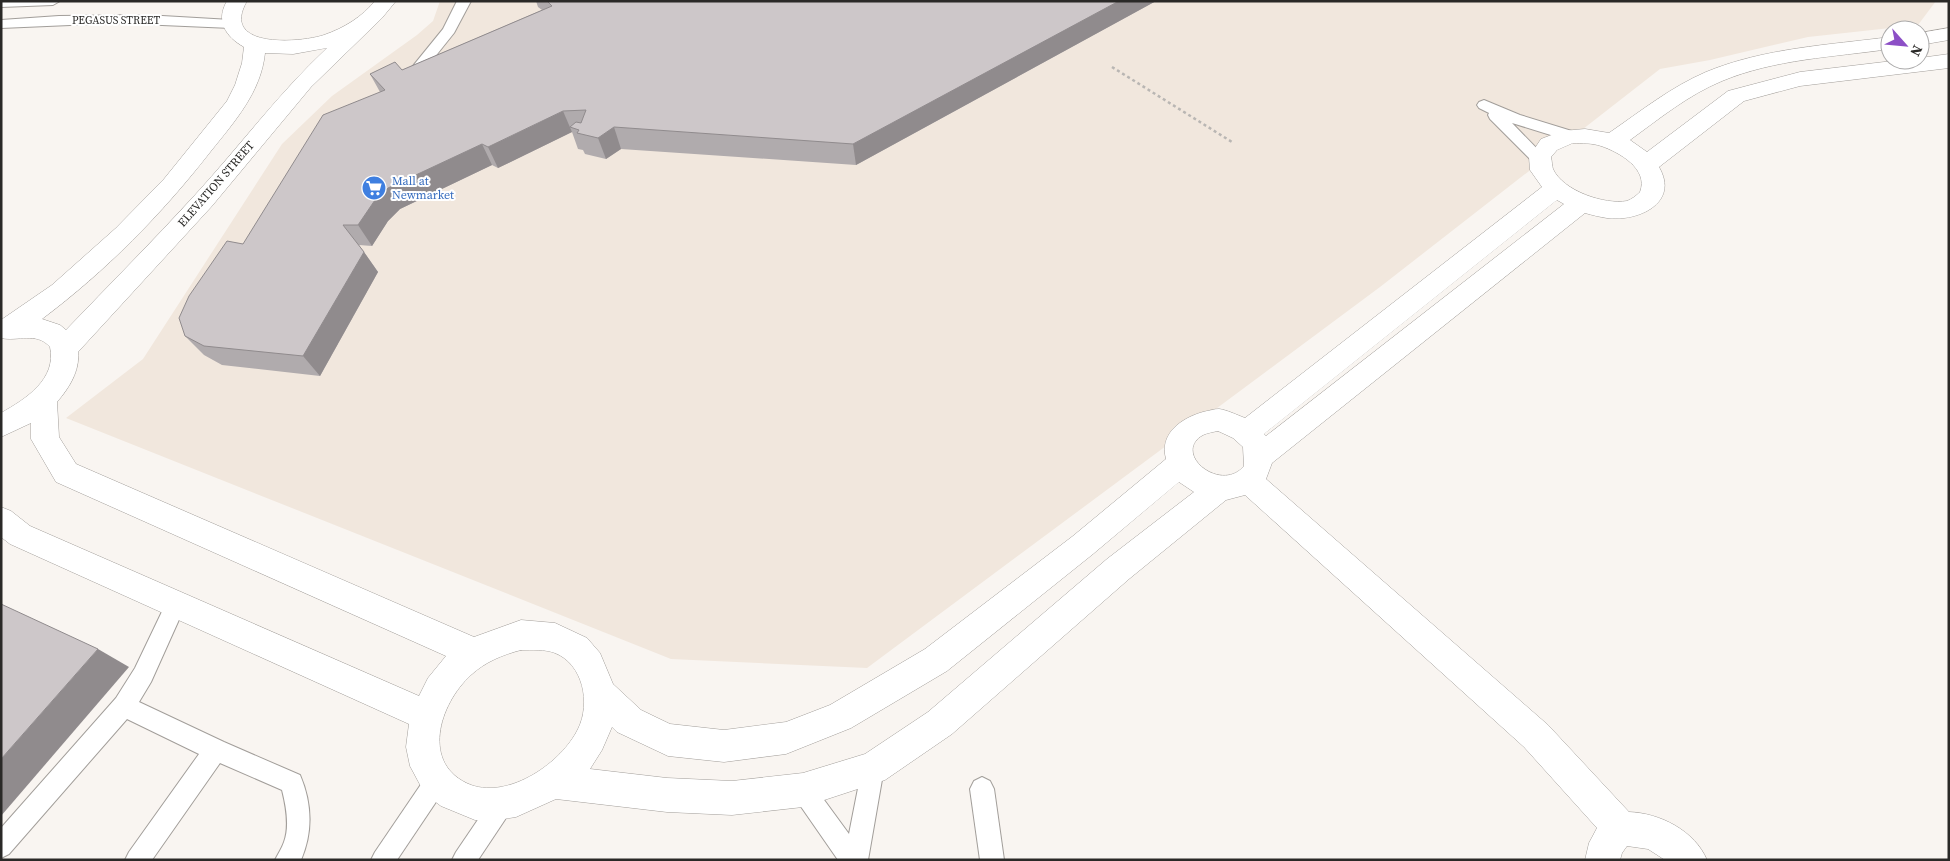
<svg xmlns="http://www.w3.org/2000/svg" width="1950" height="861" viewBox="0 0 1950 861" font-family="'Source Serif 4',serif">
  <style>
    .built { fill: #f1e7dd }
    .lines { fill: none; stroke-linecap: round; stroke-linejoin: round }
    .service-casing { stroke: #a29e9a; stroke-width: 2 }
    .minor-casing { stroke: #a29e9a; stroke-width: 1 }
    .path { stroke: #b9b6b3; stroke-width: 2.5; stroke-dasharray: 3 3; stroke-linecap: butt }
    .service { fill: #fff; fill-rule: evenodd }
    .minor { fill: #fff; fill-rule: evenodd }
    .wall { fill: #b0abad }
    .shaded-wall { fill: #908b8d }
    .building { fill: #cdc7c9; stroke: #908b8d }
    .labels { text-anchor: middle; dominant-baseline: central; stroke-width: 4; stroke-linejoin: round; paint-order: stroke }
    .far-street-label { font-size: 11px; fill: #2a2927; stroke: #fff }
    .shop-label { font-size: 12px; fill: #366cbe; stroke: #fff; text-anchor: start }
    .street-label { font-size: 12px; fill: #2a2927; stroke: #fff }
  </style>
  <rect width="100%" height="100%" fill="#f9f5f1"/>
  <path class="built" d="M440,1H1936L1918,25L1808,37L1710,60L1660,69L1380,287L867,668L671,659L66,418L143,359L282,144L332,96L417,35L433,21Z"/>
  <g class="lines">
    <defs>
      <g id="service">
        <path d="M1,1H60L53,5L1,7Z"/>
        <path d="M457,1H471L454,33L414,83H404L402,80L404,77L443,29Z"/>
        <path d="M145,15L231,20L236,21L238,24L236,27L231,28L116,23L1,28V20L59,16Z"/>
        <path d="M1484,100L1520,115L1575,132L1578,136L1575,140L1570,141L1512,123L1548,160L1545,164L1540,165L1535,164L1490,119L1488,115L1489,113L1479,108L1477,105L1479,102Z"/>
        <path d="M176,594L183,597L186,604L151,682L139,702L224,742L300,775C312,803 313,832 301,860H275C278,854 282,848 284,842C290,826 286,806 282,790L220,763L152,860H125L129,852L199,754L127,719L9,854L1,858V828L116,698L135,668L169,597Z"/>
        <path d="M873,757L881,760L884,768L868,860H838L795,798L791,790L795,782L803,778L811,782L849,834L862,768L865,760Z"/>
        <path d="M436,771L444,774L447,782L444,790L397,860H371L375,852L428,774Z"/>
        <path d="M982,777L990,781L994,789L1004,860H980L970,789L974,781Z"/>
        <path d="M502,792L510,796L514,804L510,812L478,860H452L456,852L494,796Z"/>
      </g>
      <g id="minor">
        <path d="M227,1H247C219,49 300,43 324,35C344,28 362,17 375,1H396L382,18L311,87L212,206L78,352C80,371 69,388 57,402L59,437L76,464L474,637L521,620L555,623L587,638L600,653L613,684L641,710L670,724L724,730L786,722L830,705L925,649L1073,536L1166,459C1159,433 1182,418 1203,412C1208,411 1214,409 1219,409C1227,410 1237,415 1245,418L1542,187L1530,170L1529,157L1541,139L1562,131L1585,129L1609,133C1641,111 1671,87 1706,72C1764,48 1829,45 1890,37V49C1834,57 1775,59 1722,81C1688,95 1659,119 1630,140L1647,152L1728,91L1800,72L1901,60H1920V58L1949,54V68L1800,86L1744,101L1659,167C1680,203 1638,222 1607,218C1600,217 1592,215 1585,213L1272,463L1266,479L1548,725L1629,812C1660,813 1695,831 1707,860H1665L1648,849L1627,846L1622,853L1620,860H1585L1589,843L1597,828L1524,747L1245,495L1226,500L1129,579L952,734L885,780L803,807L732,815L667,812L556,799L516,817L490,821L475,820L441,806L425,794L410,766L406,747L409,724L10,544L1,537V507L11,511L30,526L419,696L428,678L446,656L56,482L31,439V423L1,437V413C26,399 57,379 50,347C36,331 18,342 1,338V320L52,285L116,228L164,179L227,101L235,85L242,63L244,47C226,37 215,21 227,1ZM327,48C278,94 240,146 195,195C153,241 109,285 66,330L60,325L42,319C106,271 162,214 211,151C235,121 261,92 265,53L293,54ZM1573,143C1582,143 1592,143 1601,146C1619,152 1649,169 1640,192C1636,196 1632,199 1627,201C1605,205 1563,191 1553,169C1552,166 1552,161 1551,157L1557,150ZM1557,200L1564,204L1266,436L1264,434ZM1218,431L1233,438L1243,447L1244,466C1221,494 1171,453 1203,435C1207,433 1213,432 1218,431ZM1179,482L1194,492L1107,559L928,712L865,754L803,773L732,781L667,778L590,769L602,750L612,727L617,732L668,756L724,762L786,754L851,728L947,671L1093,554ZM521,650C532,650 545,649 555,653C583,664 591,703 578,729C562,762 510,799 471,785C420,765 439,704 471,675C485,662 502,655 521,650Z"/>
        <path d="M1949,28V40L1920,45V33Z"/>
      </g>
    </defs>
    <use href="#service" class="service-casing"/>
    <use href="#minor" class="minor-casing"/>
    <path class="path" d="M1112,67L1232,142"/>
    <use href="#service" class="service"/>
    <use href="#minor" class="minor"/>
  </g>
  <path class="wall" d="M536,1H1156L856,165L621,149L606,159L585,154L583,150L578,149L572,132L498,168L492,165L400,209L388,221L372,246L359,245L378,272L320,376L222,365L204,355L185,336L243,244L380,92L370,74L402,70L542,10L538,7Z"/>
  <g class="shaded-wall">
    <path d="M1119,1H1156L856,165L853,144Z"/>
    <path d="M563,111L572,132L498,168L488,147Z"/>
    <path d="M614,127L621,149L606,159L598,138Z"/>
    <path d="M482,144L492,165L400,209L388,221L372,246L358,225L375,200L388,188Z"/>
    <path d="M364,252L378,272L320,376L303,356Z"/>
    <path d="M98,649L129,667L1,816V759Z"/>
  </g>
  <g class="building">
    <path d="M547,1H1119L853,144L614,127L598,138L577,133L579,130L570,127L576,122L581,123L586,110L563,111L488,147L482,144L388,188L375,200L358,225H343L364,252L303,356L204,346L185,336L179,318L189,296L227,241L243,244L323,115L385,90L370,74L395,62L402,70L552,6Z"/>
    <path d="M1,604L98,649L1,759Z"/>
  </g>
  <defs>
    <symbol id="supermarket-disc" viewBox="-11 -11 22 22"><circle r="9.5" fill="#3f7fe0" stroke="#fff"/><path d="M-6-5.5h2.5l.6 2H6L4.5 2H-2.5L-4.4-4H-6ZM-1.5 3.2a1.3 1.3 0 1 0 .1 0ZM3 3.2a1.3 1.3 0 1 0 .1 0Z" fill="#fff"/></symbol>
  </defs>
  <g fill-rule="evenodd">
    <use href="#supermarket-disc" x="360" y="174" width="28" height="28"/>
  </g>
  <g class="labels">
    <g class="far-street-label">
      <text x="116" y="20">PEGASUS STREET</text>
    </g>
    <g class="shop-label">
      <text x="392" y="181">Mall at<tspan x="392" dy="14">Newmarket</tspan></text>
    </g>
    <g class="street-label">
      <text transform="translate(216 184) rotate(-49)">ELEVATION STREET</text>
    </g>
  </g>
  <rect width="1950" height="861" fill="none" stroke="#2a2927" stroke-width="5"/>
  <g transform="translate(1905 45) rotate(117)"><circle r="24" fill="#ffffff" stroke="#aaa9a9"/>
  <path d="M0-4L9 19L0 12L-9 19Z" fill="#8c4fc6"/>
  <text y="-8" font-size="14" font-weight="bold" text-anchor="middle" fill="#2a2927">N</text>
  </g>
</svg>
